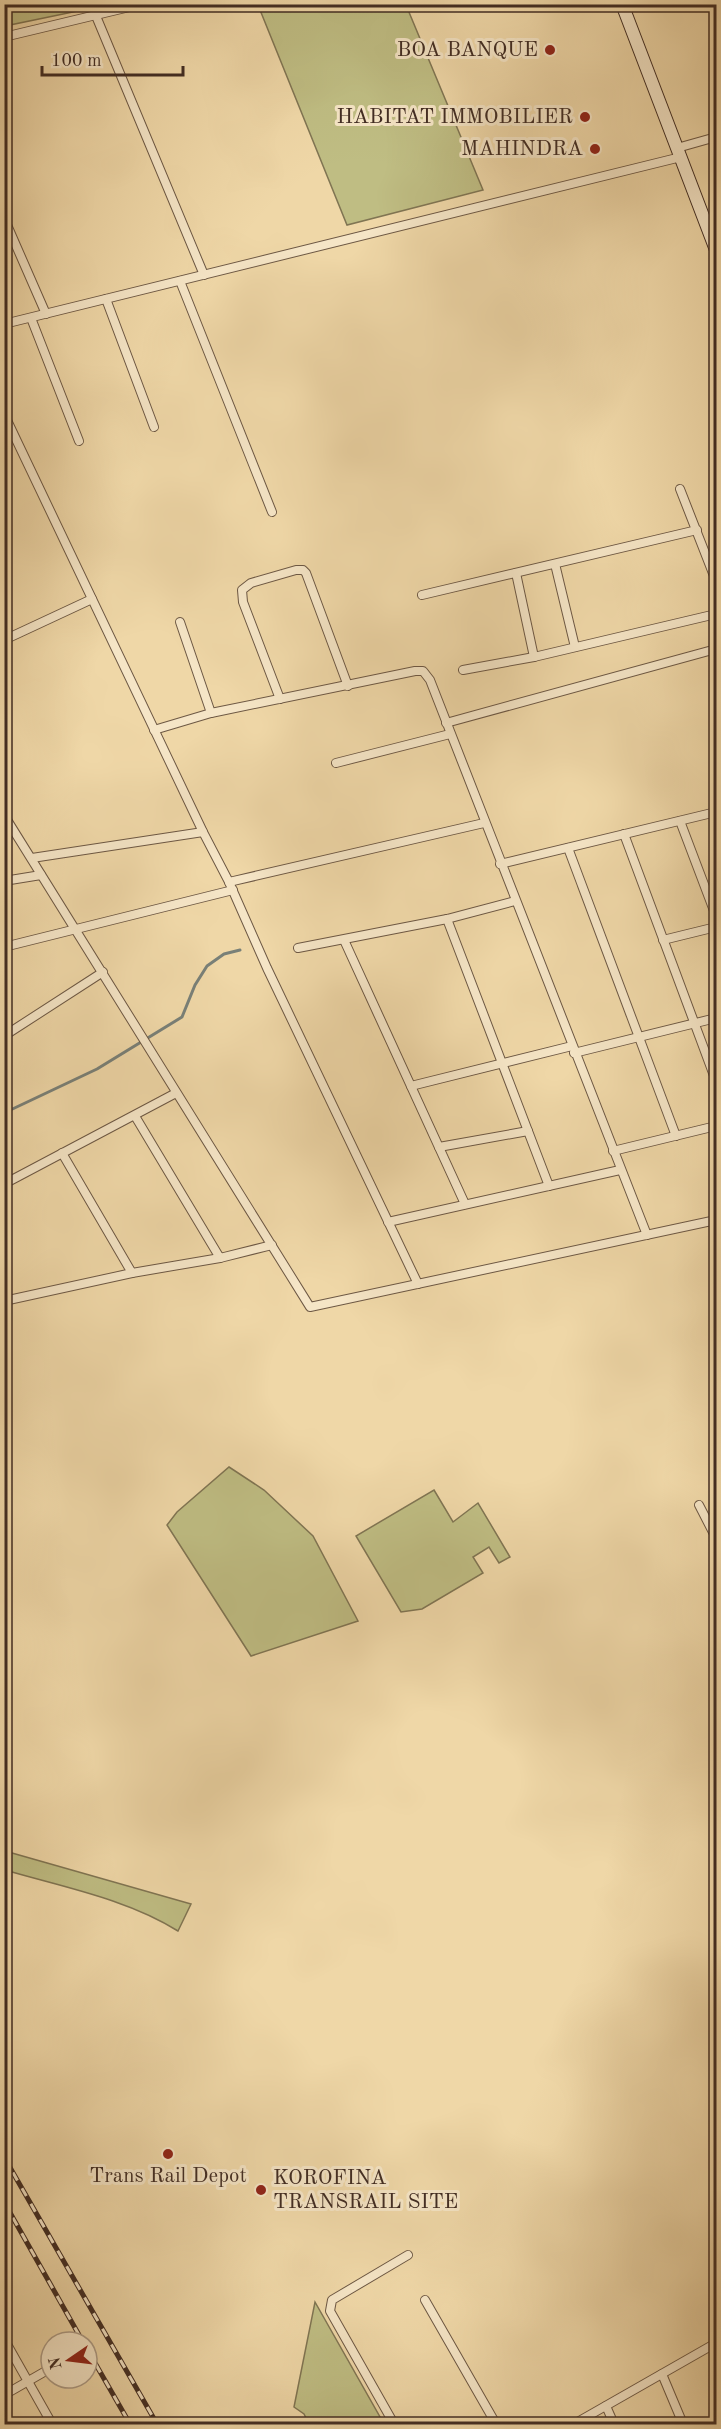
<svg xmlns="http://www.w3.org/2000/svg" width="721" height="2429" viewBox="0 0 721 2429" font-family="'Old Standard TT',serif">
  <style>
    .green { fill: #bfbd83; stroke: #807553; stroke-width: 1.5 }
    .lines { fill: none; stroke-linecap: round; stroke-linejoin: round }
    .stream { stroke: #798078; stroke-width: 3 }
    .street-casing { stroke: #6d5844; stroke-width: 10 }
    .secondary-casing { stroke: #422d23; stroke-width: 14 }
    .street { stroke: #f5e5c6; stroke-width: 8 }
    .secondary { stroke: #f5e5c6; stroke-width: 12 }
    .rail-casing { stroke: #422d23; stroke-width: 5 }
    .rail { stroke: #f5e5c6; stroke-width: 3; stroke-dasharray: 9; stroke-linecap: butt }
    .poi-dot { fill: #8f2418; stroke: #f5e5c6; stroke-width: 2 }
    .labels { text-anchor: middle; dominant-baseline: central; stroke-width: 6; stroke-linejoin: round; paint-order: stroke }
    .poi-label { font-size: 21px; fill: #422d23; stroke: #f5e5c6; text-anchor: end }
  </style>
  <rect width="100%" height="100%" fill="#efd7a7"/>
  <filter id="stains"><feTurbulence type="fractalNoise" baseFrequency=".00333" numOctaves="4"/><feColorMatrix values="0 0 0 0 .2 0 0 0 0 .09 0 0 0 0 .02 0 0 0 .5 -.17"/></filter>
  <radialGradient id="worn" r=".72"><stop offset=".6" stop-color="#630" stop-opacity="0"/><stop offset="1" stop-color="#630" stop-opacity=".3"/></radialGradient>
  <g class="green">
    <path d="M5,4H107V5L5,26Z"/>
    <path d="M258,5H406L483,190L347,225Z"/>
    <path d="M229,1467L264,1490L313,1536L358,1621L251,1656L167,1525L177,1512Z"/>
    <path d="M434,1490L453,1522L478,1503L510,1557L499,1563L489,1547L473,1557L483,1573L422,1609L401,1612L356,1536Z"/>
    <path d="M5,1851L191,1904L178,1931C127,1899 63,1887 5,1870Z"/>
    <path d="M315,2302L384,2424H309L304,2414L294,2407Z"/>
  </g>
  <g class="lines">
    <path class="stream" d="M4,1113L97,1069L182,1017L195,985L207,966L224,954L240,950"/>
    <defs>
      <g id="street">
        <path d="M96,16L204,275"/>
        <path d="M4,37L142,4"/>
        <path d="M677,148L716,137"/>
        <path d="M4,218L46,314"/>
        <path d="M180,281L272,512"/>
        <path d="M106,299L154,427"/>
        <path d="M31,318L79,441"/>
        <path d="M4,324L681,157"/>
        <path d="M4,414L203,832L229,882L267,968L418,1284"/>
        <path d="M680,489L716,581"/>
        <path d="M555,564L575,647"/>
        <path d="M516,573L534,657"/>
        <path d="M422,595L697,530"/>
        <path d="M180,622L211,713"/>
        <path d="M4,640L92,599"/>
        <path d="M463,670L534,657L716,614"/>
        <path d="M280,699L243,602L242,590L251,583L296,570H303L306,573L348,686"/>
        <path d="M446,723L716,649"/>
        <path d="M154,730L211,713L415,671H423L430,680L647,1235"/>
        <path d="M336,763L450,734"/>
        <path d="M4,815L310,1307L716,1220"/>
        <path d="M680,821L716,916"/>
        <path d="M624,834L716,1081"/>
        <path d="M568,848L676,1136"/>
        <path d="M32,858L203,832"/>
        <path d="M500,864L716,812"/>
        <path d="M4,881L41,875"/>
        <path d="M229,882L484,823"/>
        <path d="M447,919L549,1186"/>
        <path d="M344,940L465,1204"/>
        <path d="M663,940L716,927"/>
        <path d="M4,947L233,890"/>
        <path d="M298,948L447,919L515,901"/>
        <path d="M4,1036L103,972"/>
        <path d="M574,1053L716,1018"/>
        <path d="M411,1086L572,1046"/>
        <path d="M135,1116L220,1258L272,1245"/>
        <path d="M439,1147L528,1131"/>
        <path d="M613,1151L716,1126"/>
        <path d="M62,1153L132,1273L220,1258"/>
        <path d="M4,1184L176,1093"/>
        <path d="M388,1222L620,1170"/>
        <path d="M4,1301L132,1273"/>
        <path d="M699,1505L716,1538"/>
        <path d="M425,2300L496,2424"/>
        <path d="M4,2339L52,2424"/>
        <path d="M662,2374L683,2424"/>
        <path d="M4,2395L51,2368"/>
        <path d="M606,2406L614,2424"/>
        <path d="M299,2423V2424"/>
        <path d="M394,2424L330,2311L332,2300L408,2255"/>
        <path d="M574,2424L716,2343"/>
      </g>
      <path id="secondary" d="M622,4L716,250"/>
    </defs>
    <use href="#street" class="street-casing"/>
    <use href="#secondary" class="secondary-casing"/>
    <use href="#street" class="street"/>
    <use href="#secondary" class="secondary"/>
    <defs>
      <g id="rail">
        <path d="M4,2157L157,2424"/>
        <path d="M4,2202L83,2342"/>
        <path d="M87,2349L130,2424"/>
      </g>
    </defs>
    <use href="#rail" class="rail-casing"/>
    <use href="#rail" class="rail"/>
  </g>
  <g class="poi-dot">
    <circle cx="550" cy="50" r="6"/>
    <circle cx="585" cy="117" r="6"/>
    <circle cx="595" cy="149" r="6"/>
    <circle cx="168" cy="2154" r="6"/>
    <circle cx="261" cy="2190" r="6"/>
  </g>
  <g class="labels">
    <g class="poi-label">
      <text x="538" y="50">BOA BANQUE</text>
      <text x="573" y="117">HABITAT IMMOBILIER</text>
      <text x="583" y="149">MAHINDRA</text>
      <text x="168" y="2176" text-anchor="middle">Trans Rail Depot</text>
      <text x="273" y="2178" text-anchor="start">KOROFINA<tspan x="273" dy="24">TRANSRAIL SITE</tspan></text>
    </g>
  </g>
  <rect width="721" height="2429" fill="none" stroke="#efd7a7" stroke-width="24"/>
  <rect x="6" y="6" width="709" height="2417" fill="none" stroke="#422d23" stroke-width="3"/>
  <rect x="12" y="12" width="697" height="2405" fill="none" stroke="#422d23" stroke-width="1.5"/>
  <g transform="translate(69 2360) rotate(256)"><circle r="28" fill="#f5e5c6" stroke="#ad9b85" stroke-width="1.5"/>
  <path d="M0-4.5L10 22L0 15L-10 22Z" fill="#8f2418"/>
  <text y="-9" font-size="16" font-weight="bold" text-anchor="middle" fill="#422d23">N</text>
  </g>
  <path d="M42 66v9h141v-9" fill="none" stroke="#422d23" stroke-width="3"/>
  <text x="51" y="66" font-size="18" fill="#422d23" stroke="#f5e5c6" stroke-width="4.5" paint-order="stroke">100 m</text>
  <rect width="100%" height="100%" filter="url(#stains)"/>
  <rect width="100%" height="100%" fill="url(#worn)"/>
</svg>
